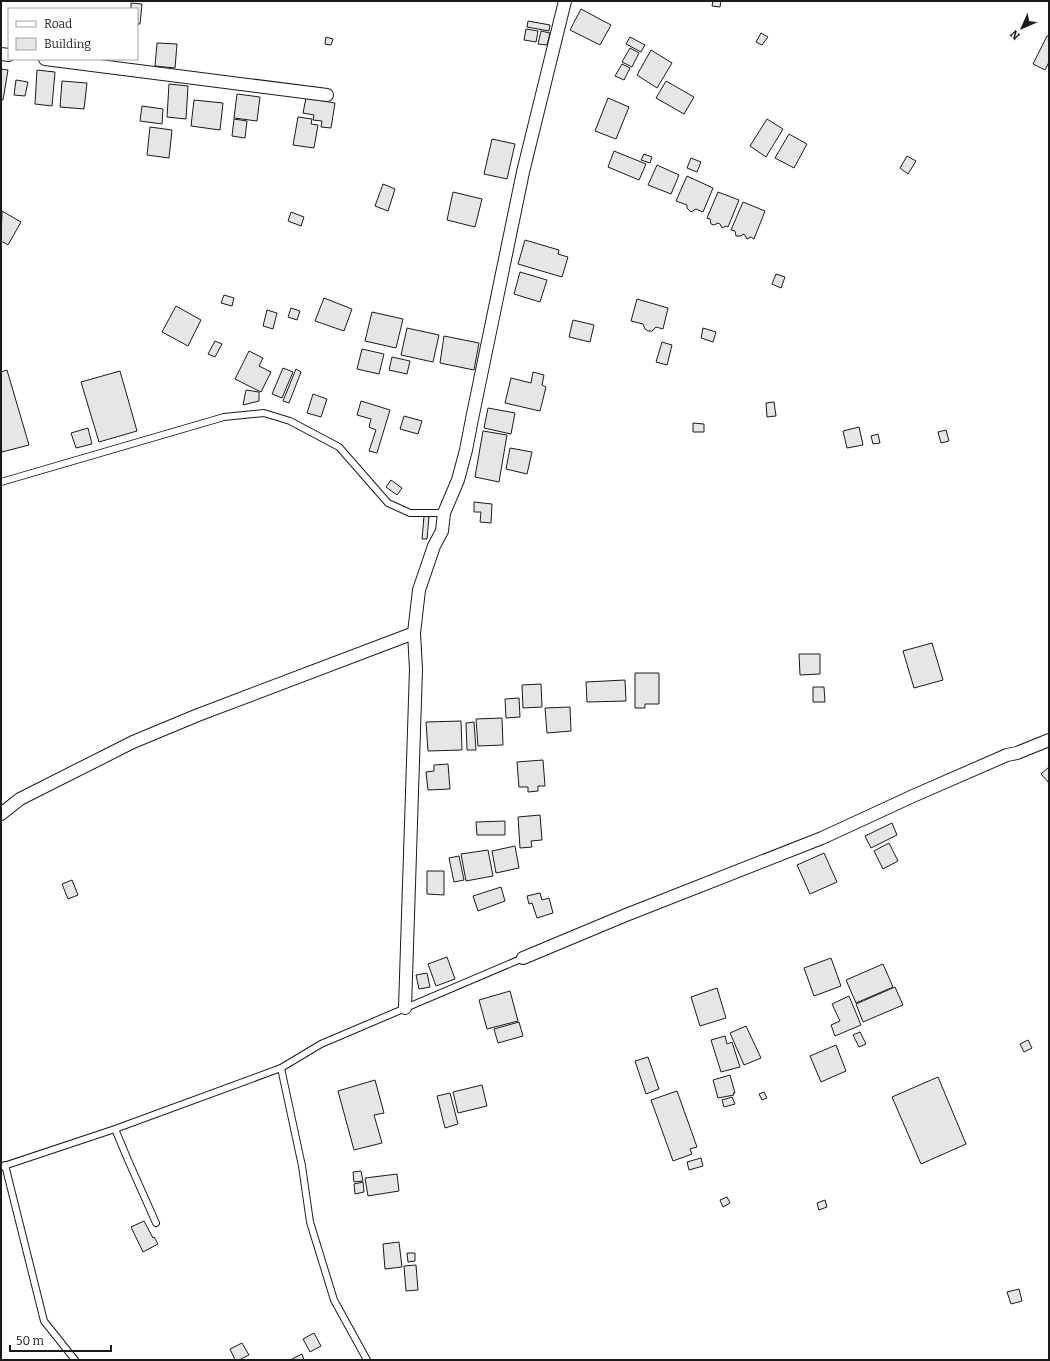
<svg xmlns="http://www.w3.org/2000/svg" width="1050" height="1361" viewBox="0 0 1050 1361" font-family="Bitter,serif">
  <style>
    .building { fill: #e6e6e6; stroke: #1a1a1a }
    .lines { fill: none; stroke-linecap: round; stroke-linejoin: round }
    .lane-casing { stroke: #1a1a1a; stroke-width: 8 }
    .street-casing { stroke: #1a1a1a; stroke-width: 14 }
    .lane { stroke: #fff; stroke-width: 6 }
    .street { stroke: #fff; stroke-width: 12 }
  </style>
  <rect width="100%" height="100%" fill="#fff"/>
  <g class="building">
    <path d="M713,1H721L720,7L712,6Z"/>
    <path d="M131,3L142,4L140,24H137V9H131Z"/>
    <path d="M581,9L611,25L600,45L570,30Z"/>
    <path d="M528,21L550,25L549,31L527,27Z"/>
    <path d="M526,29L538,31L536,42L524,40Z"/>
    <path d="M541,31L550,33L547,45L538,44Z"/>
    <path d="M761,33L768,37L762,45L756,42Z"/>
    <path d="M1047,36H1049V62L1045,70L1033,64Z"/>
    <path d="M326,37L333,39L331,45L325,44Z"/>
    <path d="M630,37L645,45L641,52L626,44Z"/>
    <path d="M157,43L177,44L175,68L155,66Z"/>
    <path d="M630,48L639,53L632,67L622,62Z"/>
    <path d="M651,50L672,63L657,88L637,75Z"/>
    <path d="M622,64L630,68L624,80L615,76Z"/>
    <path d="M1,69L8,70L3,100H1Z"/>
    <path d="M37,70L55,72L52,106L35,104Z"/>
    <path d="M16,80L28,82L25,96L14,95Z"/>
    <path d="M62,81L87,83L84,109L60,107Z"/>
    <path d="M666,81L694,97L684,114L656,98Z"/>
    <path d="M169,84L188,86L186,119L167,117Z"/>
    <path d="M237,94L260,97L257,121L234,118Z"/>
    <path d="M306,98L335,103L331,128L321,127L322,121L313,120L314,115L303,113Z"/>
    <path d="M608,98L629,107L616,139L595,131Z"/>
    <path d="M194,100L223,103L220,130L191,126Z"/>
    <path d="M142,106L163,109L162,124L140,121Z"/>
    <path d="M298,117L312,119L311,124L318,125L314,148L293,145Z"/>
    <path d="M234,119L247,121L245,138L232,136Z"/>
    <path d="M767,119L783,129L766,157L750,146Z"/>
    <path d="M150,127L172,130L169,158L147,155Z"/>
    <path d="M789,134L807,144L794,168L775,158Z"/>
    <path d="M492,139L515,144L507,179L484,174Z"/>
    <path d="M614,151L646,164L639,180L608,167Z"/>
    <path d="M644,154L652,157L650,163L641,160Z"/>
    <path d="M907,156L916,161L908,174L900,168Z"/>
    <path d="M691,158L701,162L697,172L687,168Z"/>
    <path d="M657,165L679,175L671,194L648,185Z"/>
    <path d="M687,176L713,188L703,212L696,209L691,212L687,208V205L676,201Z"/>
    <path d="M383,184L395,189L388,211L375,206Z"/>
    <path d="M453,192L482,199L475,227L447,220Z"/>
    <path d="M718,192L739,200L728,227L726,226L722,228L720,224L718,223L714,225L711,224L710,219L707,218Z"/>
    <path d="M743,202L765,211L754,239L751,237L747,239L745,235L743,234L741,236H736L735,231L731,230Z"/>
    <path d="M2,211L21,222L8,245L1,241Z"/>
    <path d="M291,212L304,217L301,226L288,221Z"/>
    <path d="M525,240L559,250L558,254L568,257L562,277L518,264Z"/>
    <path d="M520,272L547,280L540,302L514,294Z"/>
    <path d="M776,274L785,277L781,288L772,284Z"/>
    <path d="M224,295L234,298L232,306L221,303Z"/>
    <path d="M324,298L352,309L344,331L315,321Z"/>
    <path d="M637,299L668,308L663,329L656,327L652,331H648L645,329L643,324L631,321Z"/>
    <path d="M176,306L201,320L188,346L162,332Z"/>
    <path d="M291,308L300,311L297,320L288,317Z"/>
    <path d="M267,310L277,313L273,329L263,326Z"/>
    <path d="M372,312L403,319L396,348L365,341Z"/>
    <path d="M573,320L594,325L590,342L569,337Z"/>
    <path d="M407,328L439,335L433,362L401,355Z"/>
    <path d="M703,328L716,332L713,342L701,338Z"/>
    <path d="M444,336L479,343L474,370L440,363Z"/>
    <path d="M215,341L222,344L215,357L208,354Z"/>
    <path d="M662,342L672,345L667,365L656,362Z"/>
    <path d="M362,349L384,354L379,374L357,369Z"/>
    <path d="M249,351L263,358L259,366L271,372L261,392L235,379Z"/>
    <path d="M392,357L410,361L407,374L389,370Z"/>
    <path d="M283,368L293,372L282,398L272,394Z"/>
    <path d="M296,369L301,372L289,403L283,401Z"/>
    <path d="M7,370L29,445L2,452L1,448V372Z"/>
    <path d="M120,371L137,431L99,442L81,382Z"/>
    <path d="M533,372L544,375L542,385L546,387L540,411L505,403L511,378L531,383Z"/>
    <path d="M246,390L259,392V401L243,405Z"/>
    <path d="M313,394L327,399L321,417L307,413Z"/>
    <path d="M361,401L390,410L377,453L369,451L376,430L369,427L371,419L357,415Z"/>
    <path d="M774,402L776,416L767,417L766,403Z"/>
    <path d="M488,408L515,413L511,434L484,428Z"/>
    <path d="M404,416L422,421L418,434L400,429Z"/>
    <path d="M693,423L704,424V432H693Z"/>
    <path d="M859,427L863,445L847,448L843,431Z"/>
    <path d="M88,428L92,444L76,448L71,433Z"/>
    <path d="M946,430L949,441L941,443L938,432Z"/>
    <path d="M483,431L507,435L499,482L475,477Z"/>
    <path d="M878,434L880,443L873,444L871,436Z"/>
    <path d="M510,448L532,452L527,474L506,469Z"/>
    <path d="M391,480L402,488L397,495L386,487Z"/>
    <path d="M474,502L492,504L491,523L480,522L481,512H474Z"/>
    <path d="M424,516L429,517L427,539H422Z"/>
    <path d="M932,643L943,680L914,688L903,651Z"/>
    <path d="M799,654H820V674L800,675Z"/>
    <path d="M635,673H659V704H645V708H635Z"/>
    <path d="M625,680L626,701L587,702L586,682Z"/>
    <path d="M541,684L542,707L523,708L522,685Z"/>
    <path d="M813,687H824L825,702H813Z"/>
    <path d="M519,698L520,717L506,718L505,699Z"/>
    <path d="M570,707L571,731L547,733L545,708Z"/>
    <path d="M502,718L503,745L478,746L476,719Z"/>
    <path d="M461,721L462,750L428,751L426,722Z"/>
    <path d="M474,722L476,750H467L466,723Z"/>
    <path d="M543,760L545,786H538V791L528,792V787H519L517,762Z"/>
    <path d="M448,764L450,789L428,790L426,772L434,771V765Z"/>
    <path d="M1049,767V783L1041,774Z"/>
    <path d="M540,815L542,840L531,841L532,847L520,848L518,817Z"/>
    <path d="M505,821V835H477L476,822Z"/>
    <path d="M892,823L897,835L871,848L865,836Z"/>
    <path d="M889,843L898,861L883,869L874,851Z"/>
    <path d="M515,846L519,868L496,873L492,851Z"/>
    <path d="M488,850L493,876L466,881L461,854Z"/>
    <path d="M824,853L837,882L810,894L797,865Z"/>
    <path d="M459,856L464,880L454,882L449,858Z"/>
    <path d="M427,871H444V895L427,894Z"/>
    <path d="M72,880L78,895L68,899L62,884Z"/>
    <path d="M501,887L505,901L478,911L473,896Z"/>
    <path d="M540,893L542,900L549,898L553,913L537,918L532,903L529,904L527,896Z"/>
    <path d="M447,957L455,979L436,986L428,964Z"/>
    <path d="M831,958L841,986L814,996L804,968Z"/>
    <path d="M883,964L893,987L856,1003L846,980Z"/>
    <path d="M427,973L430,987L419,989L416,975Z"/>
    <path d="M895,987L903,1005L863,1022L856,1004Z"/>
    <path d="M717,988L726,1018L700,1026L691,997Z"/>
    <path d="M510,991L518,1021L487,1029L479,1000Z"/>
    <path d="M849,996L861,1025L835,1036L831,1025L840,1021L832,1004Z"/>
    <path d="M519,1022L523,1036L498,1043L494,1029Z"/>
    <path d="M746,1026L761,1058L744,1065L730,1033Z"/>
    <path d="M860,1032L866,1044L859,1047L853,1035Z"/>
    <path d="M725,1036L727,1044L732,1042L740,1067L721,1072L711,1040Z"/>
    <path d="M1028,1040L1032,1048L1024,1052L1020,1044Z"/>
    <path d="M836,1045L846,1071L821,1082L810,1056Z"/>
    <path d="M648,1057L659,1089L646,1094L635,1061Z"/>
    <path d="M730,1075L735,1093H733L734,1095L718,1098L713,1080Z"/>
    <path d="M938,1077L966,1144L921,1164L892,1097Z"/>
    <path d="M375,1080L384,1113L374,1115L382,1143L354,1150L338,1091Z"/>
    <path d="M482,1085L487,1106L458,1113L453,1092Z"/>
    <path d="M677,1091L697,1147L690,1149L692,1154L673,1161L651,1100Z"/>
    <path d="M764,1092L767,1098L762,1100L759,1094Z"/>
    <path d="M450,1093L458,1124L445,1128L437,1096Z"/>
    <path d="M732,1097L735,1104L724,1107L722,1100Z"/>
    <path d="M701,1158L703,1166L689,1170L687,1162Z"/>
    <path d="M361,1171L363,1181L354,1182L353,1172Z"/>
    <path d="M397,1174L399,1191L368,1196L365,1178Z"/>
    <path d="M363,1182L364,1192L355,1194L354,1184Z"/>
    <path d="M727,1197L730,1203L723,1207L720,1200Z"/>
    <path d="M825,1200L827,1207L819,1210L817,1203Z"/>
    <path d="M144,1221L153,1238L154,1237L158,1244L143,1252L131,1227Z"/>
    <path d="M399,1242L402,1267L385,1269L383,1244Z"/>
    <path d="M407,1253H415V1261L408,1262Z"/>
    <path d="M416,1265L418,1290L406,1291L404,1266Z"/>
    <path d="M1019,1289L1022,1301L1011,1304L1007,1292Z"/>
    <path d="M314,1333L321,1346L310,1352L303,1339Z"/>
    <path d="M242,1343L249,1355L239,1360H235L230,1349Z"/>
    <path d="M302,1354L304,1360H292V1359Z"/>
  </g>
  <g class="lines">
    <defs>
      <g id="lane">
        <path d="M1,482L224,417L264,413L290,421L339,447L388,503L410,513H444"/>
        <path d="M281,1068L302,1166L310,1222L334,1300L367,1360"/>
        <path d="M115,1129L281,1068L321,1044L523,958"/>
        <path d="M5,1165L44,1321L75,1360"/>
        <path d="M1,1167L115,1129L128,1160L156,1223"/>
      </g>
      <g id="street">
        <path d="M1,54L9,55"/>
        <path d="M45,59L327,95"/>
        <path d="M1,814L20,799L133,742L198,715L414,633"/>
        <path d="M523,958L626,915L822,838L913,796L1007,755L1017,753L1049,740"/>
        <path d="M405,1008L416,669L414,633L419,590L434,546L442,531L444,513L458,480L466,450L472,419L523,172L565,1"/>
      </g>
    </defs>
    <use href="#lane" class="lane-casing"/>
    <use href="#street" class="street-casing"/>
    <use href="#lane" class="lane"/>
    <use href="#street" class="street"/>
  </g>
  <rect width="1050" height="1361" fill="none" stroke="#1a1a1a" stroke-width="4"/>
  <rect x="8" y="8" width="130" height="52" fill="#ffffff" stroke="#a3a3a3"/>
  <rect x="16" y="21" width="20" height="6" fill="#ffffff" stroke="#a3a3a3"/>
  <text x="44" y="28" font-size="12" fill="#1a1a1a">Road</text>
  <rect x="16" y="38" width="20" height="12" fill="#e6e6e6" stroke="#a3a3a3"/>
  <text x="44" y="48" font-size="12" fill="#1a1a1a">Building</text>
  <g transform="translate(1022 28) rotate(225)" stroke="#ffffff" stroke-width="3" paint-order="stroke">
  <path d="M0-3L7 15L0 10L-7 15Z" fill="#1a1a1a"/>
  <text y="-6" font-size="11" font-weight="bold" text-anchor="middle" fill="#1a1a1a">N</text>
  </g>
  <path d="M10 1345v6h101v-6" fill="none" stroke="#1a1a1a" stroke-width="2"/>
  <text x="16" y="1345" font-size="12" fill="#1a1a1a" stroke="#ffffff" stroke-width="3" paint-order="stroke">50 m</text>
</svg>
